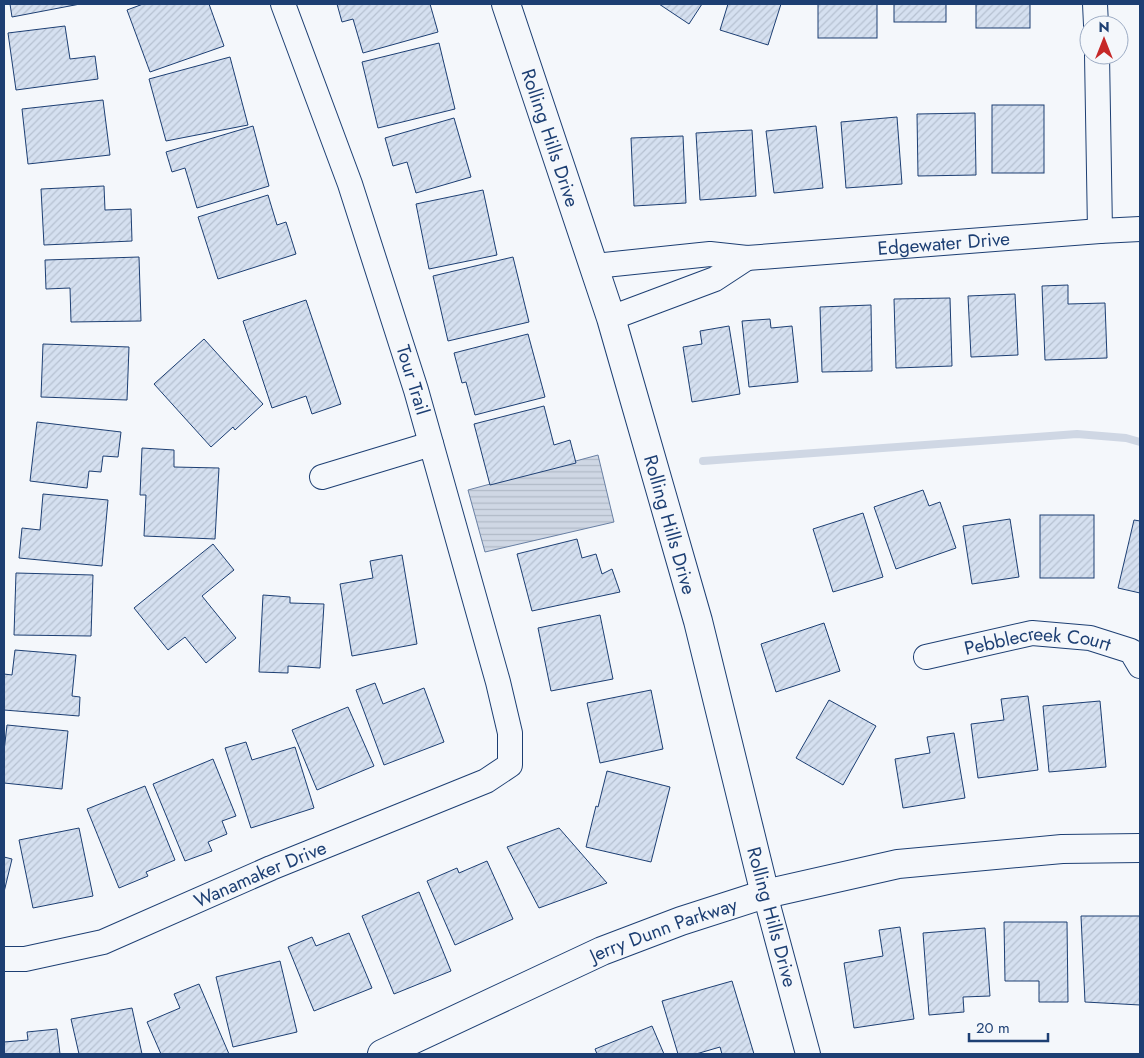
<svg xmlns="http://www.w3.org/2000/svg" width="1144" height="1058" viewBox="0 0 1144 1058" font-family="Jost,sans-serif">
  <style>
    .water { fill: url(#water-rules); stroke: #687fa3 }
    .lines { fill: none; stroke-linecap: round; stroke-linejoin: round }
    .stream { stroke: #cfd7e4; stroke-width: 8 }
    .building { fill: url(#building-hatch); stroke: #1d3f73 }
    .street-casing { stroke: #1d3f73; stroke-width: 26 }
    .secondary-casing { stroke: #1d3f73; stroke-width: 30 }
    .street { stroke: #f4f7fb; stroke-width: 24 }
    .secondary { stroke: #f4f7fb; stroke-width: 28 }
    .labels { text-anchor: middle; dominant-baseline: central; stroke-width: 4; stroke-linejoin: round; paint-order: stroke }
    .street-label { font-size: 19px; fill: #1d3f73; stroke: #f4f7fb }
  </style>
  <defs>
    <pattern id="water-rules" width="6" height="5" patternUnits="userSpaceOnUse" patternTransform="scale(1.25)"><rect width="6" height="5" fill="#cfd7e4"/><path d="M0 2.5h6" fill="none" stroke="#b1bac7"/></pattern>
    <pattern id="building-hatch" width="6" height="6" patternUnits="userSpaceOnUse" patternTransform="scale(1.25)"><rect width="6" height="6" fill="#d5e0f0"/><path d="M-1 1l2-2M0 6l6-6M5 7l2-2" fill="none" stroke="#b6c1d1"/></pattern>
  </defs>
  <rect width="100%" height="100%" fill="#f4f7fb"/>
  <path class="water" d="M598,455L614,522L485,552L468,490Z"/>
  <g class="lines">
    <path class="stream" d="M703,461L1077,434L1126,438L1140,442"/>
  </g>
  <g class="building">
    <path d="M10,4H80L12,17Z"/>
    <path d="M143,4H209L224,46L150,72L127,10Z"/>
    <path d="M337,4H430L438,32L363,53L353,19L342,22Z"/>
    <path d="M659,4H702L689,24Z"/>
    <path d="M728,4H781L768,45L720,30Z"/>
    <rect x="818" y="4" width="59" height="34"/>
    <rect x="894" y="4" width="52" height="18"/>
    <rect x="976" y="4" width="54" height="24"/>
    <path d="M65,26L70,59L95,56L98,79L16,90L8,33Z"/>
    <path d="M439,43L455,109L378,128L362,62Z"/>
    <path d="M230,57L248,125L166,141L149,79Z"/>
    <path d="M103,100L110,155L28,164L22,109Z"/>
    <rect x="992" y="105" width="52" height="68"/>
    <path d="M975,113L976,175L918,176L917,114Z"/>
    <path d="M897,117L902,184L846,188L841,122Z"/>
    <path d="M454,118L471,177L416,193L407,162L393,166L385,138Z"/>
    <path d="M253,126L269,186L197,208L185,168L172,172L166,152Z"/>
    <path d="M816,126L823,188L774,193L766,131Z"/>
    <path d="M752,130L756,196L700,200L696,133Z"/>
    <path d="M683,136L686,203L634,206L631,138Z"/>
    <path d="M104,186L105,210L131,209L132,241L44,245L41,189Z"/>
    <path d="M483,190L497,255L429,269L416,204Z"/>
    <path d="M268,195L277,225L286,222L296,254L218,279L198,217Z"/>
    <path d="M139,257L141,321L71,322L70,288L46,289L45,260Z"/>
    <path d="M513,257L529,322L448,341L433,276Z"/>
    <path d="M1068,285V304L1105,303L1107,358L1045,360L1042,286Z"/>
    <path d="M1015,294L1018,355L971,357L968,296Z"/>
    <path d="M950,298L952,366L896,368L894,299Z"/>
    <path d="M306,300L341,404L312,414L306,396L272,408L243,321Z"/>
    <path d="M871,305L872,371L822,372L820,307Z"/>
    <path d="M770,319L771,328L792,326L798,382L749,387L742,321Z"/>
    <path d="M729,326L740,394L692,402L683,347L702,344L700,331Z"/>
    <path d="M528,334L545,397L475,415L466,382L462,383L454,353Z"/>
    <path d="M204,339L263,404L235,430L233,427L211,447L154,384Z"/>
    <path d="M43,344L129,347L127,400L41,397Z"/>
    <path d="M544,406L554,445L570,440L576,463L490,485L474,424Z"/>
    <path d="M37,422L121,432L118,457L103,456L101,472L89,471L87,488L30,481Z"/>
    <path d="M142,448L174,450V467L219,468L215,539L144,536L146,495H140Z"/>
    <path d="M923,490L929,506L940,502L956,548L896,569L874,507Z"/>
    <path d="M43,494L108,500L102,566L19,558L22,528L40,530Z"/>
    <path d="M863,513L883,577L833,592L813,529Z"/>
    <rect x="1040" y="515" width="54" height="63"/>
    <path d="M1010,519L1019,577L972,584L963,526Z"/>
    <path d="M1134,520L1140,521V593L1118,588Z"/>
    <path d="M577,539L582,558L596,554L602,574L612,569L620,592L532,611L517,554Z"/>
    <path d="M213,544L234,570L202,596L236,638L206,663L185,637L168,650L134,608Z"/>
    <path d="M402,555L417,644L352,656L340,584L373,578L370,561Z"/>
    <path d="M16,573L93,575L91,636L14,635Z"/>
    <path d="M263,595L290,597V603L324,604L320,668L288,666V673L259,672Z"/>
    <path d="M600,615L613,679L551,691L538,628Z"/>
    <path d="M824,623L840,671L776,692L761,644Z"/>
    <path d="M15,650L76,655L72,696L80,697L79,716L4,710V674L12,675Z"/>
    <path d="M375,683L383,704L424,688L444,742L384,765L356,690Z"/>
    <path d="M651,690L663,749L600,763L587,703Z"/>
    <path d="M1028,696L1038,770L978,778L971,724L1004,720L1001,699Z"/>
    <path d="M829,700L876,726L843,785L796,758Z"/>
    <path d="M1100,701L1106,767L1049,772L1043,706Z"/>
    <path d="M348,707L374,766L317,790L292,730Z"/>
    <path d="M7,725L68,731L62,789L4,783V751Z"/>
    <path d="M954,733L965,798L903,808L895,759L930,753L927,737Z"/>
    <path d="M246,742L252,760L295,747L314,808L251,828L225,748Z"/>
    <path d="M213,759L236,816L222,821L227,834L208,842L212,851L185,861L153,784Z"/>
    <path d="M607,771L670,787L651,862L586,847L596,806L598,807Z"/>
    <path d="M145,786L175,860L146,872L148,876L119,888L87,809Z"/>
    <path d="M79,828L93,896L33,908L19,840Z"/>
    <path d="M559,828L607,883L539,908L507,847Z"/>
    <path d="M4,857L12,859L4,892Z"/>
    <path d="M487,861L513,919L455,945L427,881L457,868L459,873Z"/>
    <path d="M419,892L451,971L394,994L362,916Z"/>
    <path d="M1081,916H1140V1005L1085,1002Z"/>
    <path d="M1004,922H1067L1068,1002H1039V981H1005Z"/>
    <path d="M900,927L914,1019L854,1028L844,963L883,956L879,930Z"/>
    <path d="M985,928L990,996L963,997L964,1012L929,1015L923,933Z"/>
    <path d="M349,933L372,988L314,1011L288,947L312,937L316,946Z"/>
    <path d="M280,961L297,1032L233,1047L216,977Z"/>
    <path d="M732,981L754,1054H722L720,1047L696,1054H678L662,1001Z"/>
    <path d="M199,984L229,1054H161L147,1022L180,1008L174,994Z"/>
    <path d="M132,1008L142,1054H79L71,1019Z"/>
    <path d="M652,1026L664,1054H597L595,1049Z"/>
    <path d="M57,1029L60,1054H4V1042L28,1040L27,1032Z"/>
  </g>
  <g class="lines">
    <defs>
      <g id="street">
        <path d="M1095,4L1096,25"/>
        <path d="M1097,55L1100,231"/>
        <path id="s1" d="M595,266L710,254L747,258L1100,231L1140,229"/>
        <path d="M611,318L715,279L747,258"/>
        <path d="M322,477L431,444"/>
        <path id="s2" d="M926,657L1032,633L1090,638L1131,651L1140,666"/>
        <path d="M765,894L808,1054"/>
        <path id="s3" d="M4,959H25L103,942L271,868L486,781L510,765V733L498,682L416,390L350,184L283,4"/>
      </g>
      <g id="secondary">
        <path id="s4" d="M506,4L611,318L698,621L765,894"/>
        <path id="s5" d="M382,1054L602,951L681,921L765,894L898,864L1062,849L1140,848"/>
      </g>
    </defs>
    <use href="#street" class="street-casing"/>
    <use href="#secondary" class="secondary-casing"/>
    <use href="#street" class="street"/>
    <use href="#secondary" class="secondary"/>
  </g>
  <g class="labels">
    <g class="street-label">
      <text stroke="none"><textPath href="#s4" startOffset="141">Rolling Hills Drive</textPath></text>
      <text stroke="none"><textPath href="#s1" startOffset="350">Edgewater Drive</textPath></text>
      <text transform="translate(413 380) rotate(73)">Tour Trail</text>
      <text stroke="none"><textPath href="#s4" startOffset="546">Rolling Hills Drive</textPath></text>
      <text stroke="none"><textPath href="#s2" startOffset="114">Pebblecreek Court</textPath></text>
      <text stroke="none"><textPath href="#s3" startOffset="272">Wanamaker Drive</textPath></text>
      <text transform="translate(772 917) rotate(75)">Rolling Hills Drive</text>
      <text stroke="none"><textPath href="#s5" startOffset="308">Jerry Dunn Parkway</textPath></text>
    </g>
  </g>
  <rect width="1144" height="1058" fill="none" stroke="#1d3f73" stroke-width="10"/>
  <g transform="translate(1104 40)"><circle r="24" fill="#f4f7fb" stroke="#9eadc5"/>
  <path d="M0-4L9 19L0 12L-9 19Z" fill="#c62828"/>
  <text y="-8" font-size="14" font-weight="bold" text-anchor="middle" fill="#1d3f73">N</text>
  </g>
  <path d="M969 1033v8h79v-8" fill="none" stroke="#1d3f73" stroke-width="2.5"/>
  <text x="976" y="1033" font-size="15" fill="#1d3f73" stroke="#f4f7fb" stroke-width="4" paint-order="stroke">20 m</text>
</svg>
